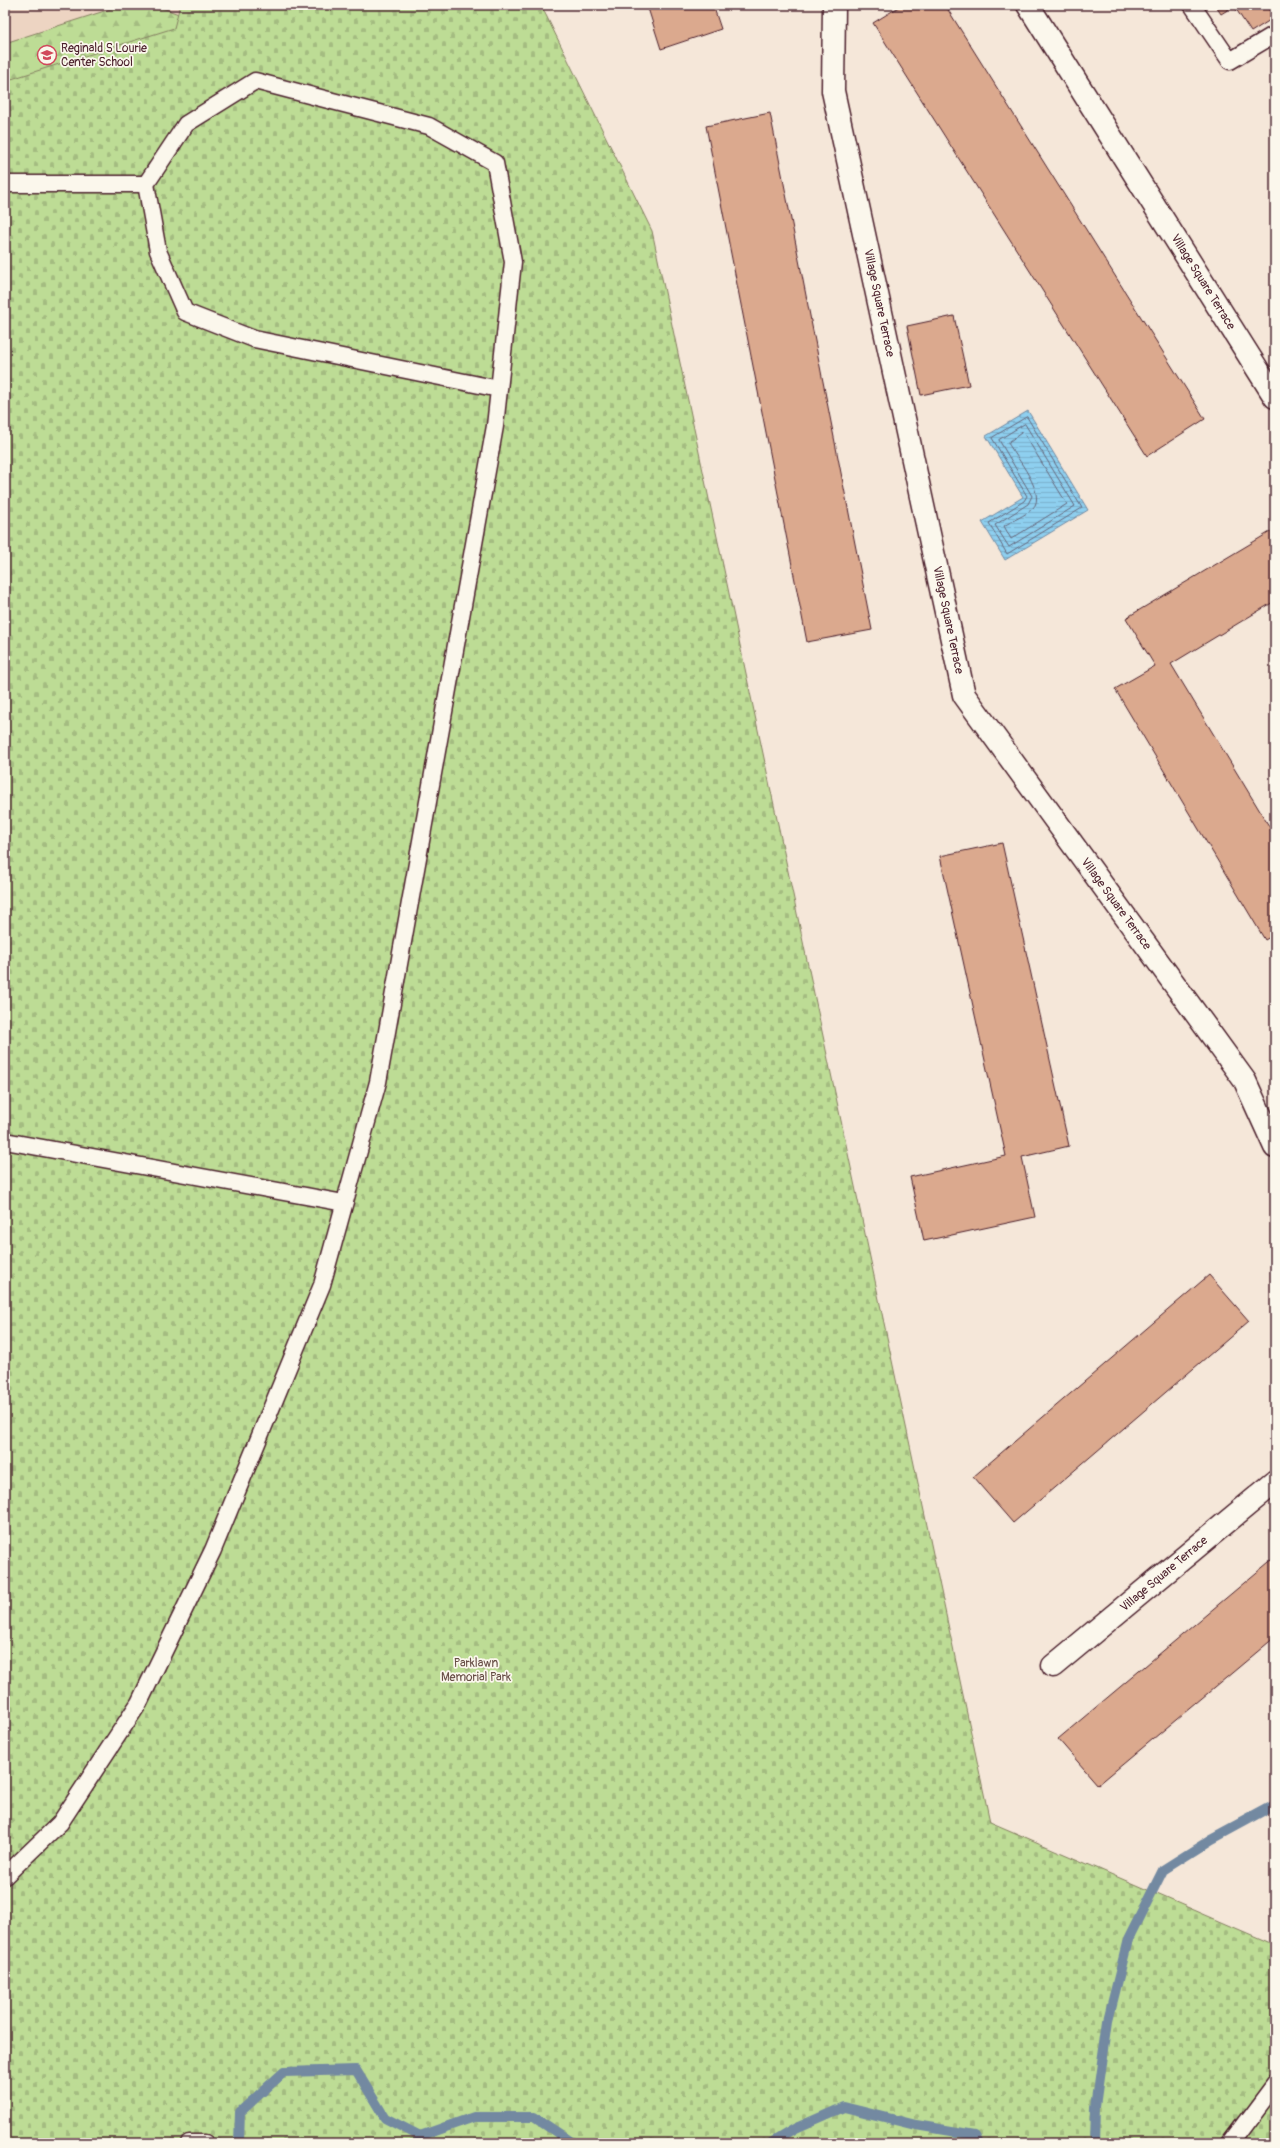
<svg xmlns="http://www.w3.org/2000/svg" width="1280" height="2148" viewBox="0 0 1280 2148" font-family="Pangolin,sans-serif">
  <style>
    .built { fill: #edd4c2 }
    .forest { fill: url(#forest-firs); stroke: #847e60 }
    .cemetery { fill: url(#cemetery-stones); stroke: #847e60 }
    .water { fill: url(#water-rules); stroke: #7389a1 }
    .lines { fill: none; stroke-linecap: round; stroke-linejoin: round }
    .shore { stroke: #656579; stroke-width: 1 }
    .stream { stroke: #7389a1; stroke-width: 10 }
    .building { fill: #dba98e; stroke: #4a1f2b }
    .service-casing { stroke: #4a1f2b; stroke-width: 19 }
    .minor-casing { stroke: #4a1f2b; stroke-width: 25 }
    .service { stroke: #fbf7ec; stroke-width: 16 }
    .minor { stroke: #fbf7ec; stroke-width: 22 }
    .labels { text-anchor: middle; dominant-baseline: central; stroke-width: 3.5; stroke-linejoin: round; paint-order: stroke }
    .poi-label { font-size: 12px; fill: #4a1f2b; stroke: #fbf7ec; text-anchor: start }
    .street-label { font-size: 12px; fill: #4a1f2b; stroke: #fbf7ec }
    .park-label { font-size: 12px; fill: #674e46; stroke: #fbf7ec }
  </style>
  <defs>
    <pattern id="forest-firs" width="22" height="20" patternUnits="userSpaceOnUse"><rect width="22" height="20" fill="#bddc95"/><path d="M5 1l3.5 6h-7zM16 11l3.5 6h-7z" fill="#a4bc81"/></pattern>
    <pattern id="cemetery-stones" width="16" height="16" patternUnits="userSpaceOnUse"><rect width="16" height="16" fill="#bddc95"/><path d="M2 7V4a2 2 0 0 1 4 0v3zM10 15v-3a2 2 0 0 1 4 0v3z" fill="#a4bc81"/></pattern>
    <pattern id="water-rules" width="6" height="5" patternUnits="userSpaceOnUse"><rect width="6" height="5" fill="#8ecfef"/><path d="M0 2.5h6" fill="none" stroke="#7cb1cd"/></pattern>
  </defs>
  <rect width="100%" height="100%" fill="#f5e7d9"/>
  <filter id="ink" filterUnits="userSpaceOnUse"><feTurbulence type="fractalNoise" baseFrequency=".025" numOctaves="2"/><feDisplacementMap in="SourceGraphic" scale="8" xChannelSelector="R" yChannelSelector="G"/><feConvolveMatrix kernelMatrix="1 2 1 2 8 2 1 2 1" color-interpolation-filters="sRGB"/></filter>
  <g filter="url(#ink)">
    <path class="built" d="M5,5H180L174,28L5,81Z"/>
    <path class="forest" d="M123,5H154L239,36L5,158V43Z"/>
    <path class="cemetery" d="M180,5H541L652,231L990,1822L1275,1945V2143H5V81L174,28Z"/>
    <path class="water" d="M1028,411L1088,510L1005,560L982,522L1023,497L986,436Z"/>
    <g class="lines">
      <g class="shore">
        <path d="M1027,417L1082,508L1007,554L989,523L1024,501L1027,496L992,438Z"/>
        <path d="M1025,424L1075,506L1009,547L995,525L1028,504L1032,496L999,440Z"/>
        <path d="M1023,432L1067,504L1011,539L1004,526C1013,520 1025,516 1033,508C1047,494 1016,457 1008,443Z"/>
      </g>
      <g class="stream">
        <path d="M239,2143L240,2112L284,2072L356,2070L385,2118L420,2136L474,2117H534L573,2143"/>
        <path d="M771,2143L796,2128L844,2107L916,2125L975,2135L979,2143"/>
        <path d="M1095,2143L1096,2106L1108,2020L1128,1940L1163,1870L1212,1839L1275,1805"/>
      </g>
    </g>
    <g class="building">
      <path d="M647,5H713L721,29L661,49Z"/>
      <path d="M902,5H945L1205,419L1147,456L873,23Z"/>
      <path d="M1215,5H1275V17L1251,32L1234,6L1221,14Z"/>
      <path d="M770,113L872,630L807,642L706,126Z"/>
      <path d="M954,316L969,385L921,395L907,326Z"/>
      <path d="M1275,529V601L1171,664L1275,836V934L1265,940L1115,689L1155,666L1126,618Z"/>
      <path d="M1002,843L1069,1146L1022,1157L1035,1217L924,1241L910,1177L1006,1156L940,856Z"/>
      <path d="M1209,1275L1249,1321L1013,1523L973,1477Z"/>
      <path d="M1275,1557V1637L1098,1785L1058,1739Z"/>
    </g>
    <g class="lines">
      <defs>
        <g id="service">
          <path d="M1192,5L1230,61L1275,34"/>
          <path d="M5,184H146"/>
          <path d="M5,1141L344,1203"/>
          <path d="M5,1876L60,1823L139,1703L213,1550L322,1285L378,1082L495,426L513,262L495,163L429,126L255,81L186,124L146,184L158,251L185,312L254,339L499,389"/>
          <path d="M189,2143H205"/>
          <path d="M1230,2143L1275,2083"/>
        </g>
        <g id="minor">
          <path d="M834,5L833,91L964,695L1245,1081L1275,1147"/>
          <path d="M1028,5L1275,397"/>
          <path d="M1053,1666L1275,1482"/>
        </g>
      </defs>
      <use href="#service" class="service-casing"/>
      <use href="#minor" class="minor-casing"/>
      <use href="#service" class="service"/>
      <use href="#minor" class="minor"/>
    </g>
  </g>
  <defs>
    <symbol id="school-ring" viewBox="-11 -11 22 22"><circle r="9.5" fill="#fbf7ec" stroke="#d1495b" stroke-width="1.5"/><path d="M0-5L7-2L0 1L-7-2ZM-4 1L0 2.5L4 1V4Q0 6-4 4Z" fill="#d1495b"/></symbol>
  </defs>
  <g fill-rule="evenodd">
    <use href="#school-ring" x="36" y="44" width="22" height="22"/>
  </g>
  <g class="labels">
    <g class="poi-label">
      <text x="61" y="48">Reginald S Lourie<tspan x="61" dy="14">Center School</tspan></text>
    </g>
    <g class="street-label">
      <text transform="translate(1203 282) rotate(58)">Village Square Terrace</text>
      <text transform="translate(879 303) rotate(78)">Village Square Terrace</text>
      <text transform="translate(948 620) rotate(78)">Village Square Terrace</text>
      <text transform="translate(1116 904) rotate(54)">Village Square Terrace</text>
      <text transform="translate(1164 1574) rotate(-40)">Village Square Terrace</text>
    </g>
    <g class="park-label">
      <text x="476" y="1663">Parklawn<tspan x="476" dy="14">Memorial Park</tspan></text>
    </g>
  </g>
  <rect width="1280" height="2148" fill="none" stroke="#fbf7ec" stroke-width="20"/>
  <rect x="10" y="10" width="1260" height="2128" fill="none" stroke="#4a1f2b" stroke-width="1.5" filter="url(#ink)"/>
</svg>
